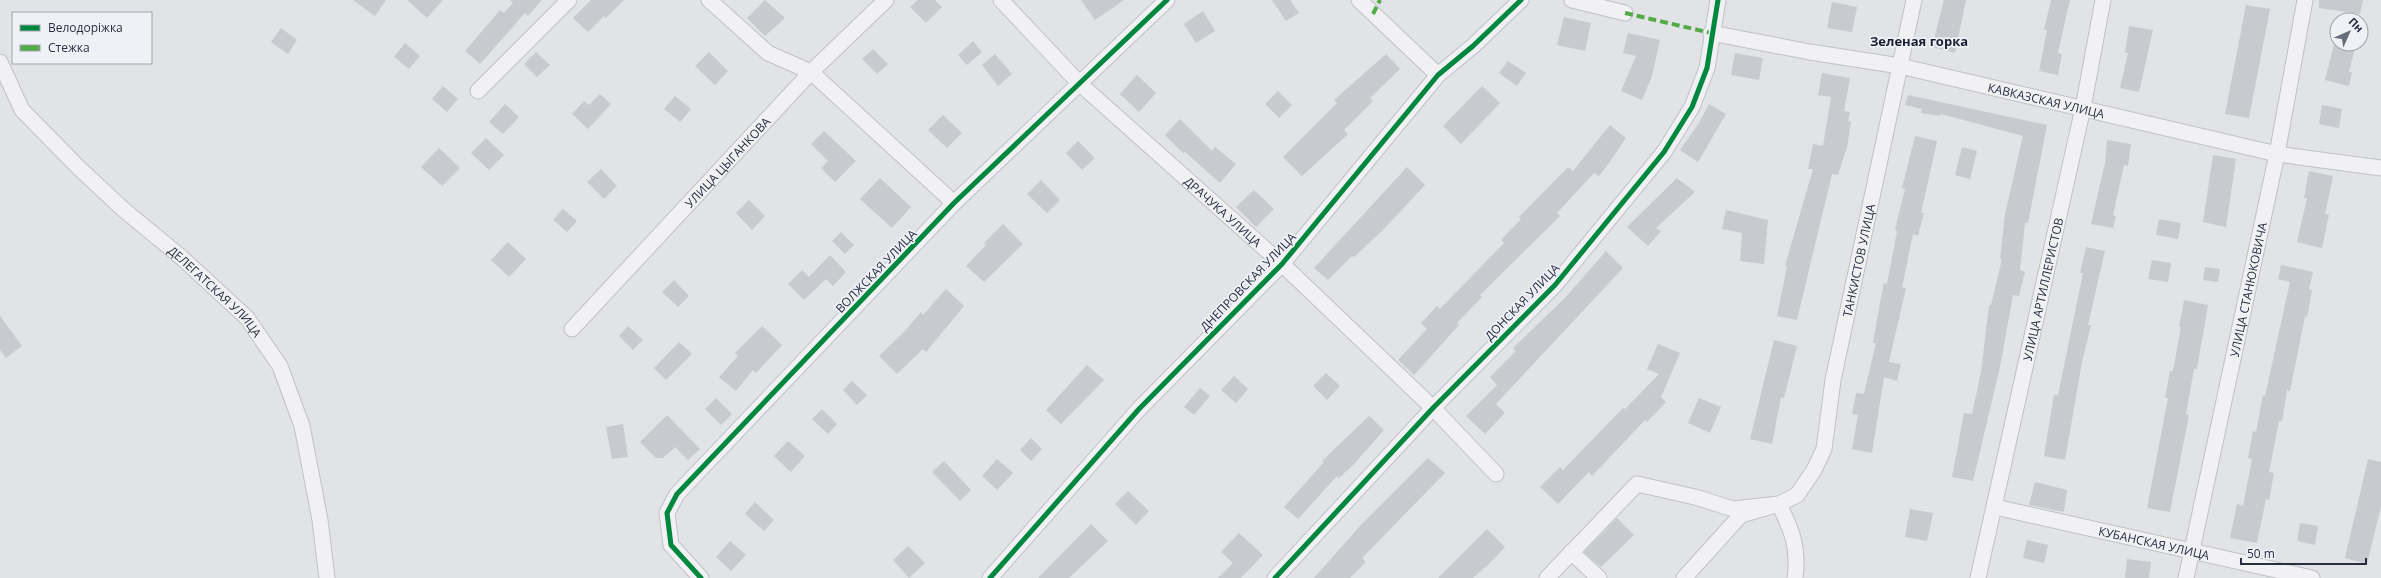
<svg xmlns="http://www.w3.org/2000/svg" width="2381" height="578" viewBox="0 0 2381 578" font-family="'Open Sans',sans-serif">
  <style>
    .building { fill: #c7cace }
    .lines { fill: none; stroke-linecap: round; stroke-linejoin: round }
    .street-casing { stroke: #bfc1c5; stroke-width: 17 }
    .street { stroke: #f1f1f3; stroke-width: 15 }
    .quiet { stroke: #53ab46; stroke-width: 4; stroke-dasharray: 8 4; stroke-linecap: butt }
    .cycleway-casing { stroke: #eff1f6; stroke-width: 8 }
    .cycleway { stroke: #00873e; stroke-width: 5 }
    .labels { text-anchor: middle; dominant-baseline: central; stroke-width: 3.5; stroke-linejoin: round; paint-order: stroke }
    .street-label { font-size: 12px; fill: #272e41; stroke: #eff1f6 }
    .neighbourhood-label { font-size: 13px; font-weight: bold; fill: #191f32; stroke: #eff1f6 }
  </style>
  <rect width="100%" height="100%" fill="#e1e3e7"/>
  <g class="building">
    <path d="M353,0H386L375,16Z"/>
    <path d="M407,0H443L427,18Z"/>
    <path d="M510,0H542L528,16L525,13L480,64L465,51L500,10L504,13L513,3Z"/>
    <path d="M591,0H624L606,18L604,16L588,32L573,18Z"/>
    <path d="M765,0L785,18L765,36L747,18Z"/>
    <path d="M918,0H935L942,7L926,23L910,7Z"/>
    <path d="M1081,0H1124L1095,20Z"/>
    <path d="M1272,0H1290L1299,13L1286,21Z"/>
    <path d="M1944,0H1966L1955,53L1932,47Z"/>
    <path d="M2051,0H2070L2058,53L2062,54L2058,75L2039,71L2047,30H2044Z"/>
    <path d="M2319,0H2363L2360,14L2319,8Z"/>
    <path d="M1832,2L1857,7L1852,32L1827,28Z"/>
    <path d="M2246,5L2270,9L2249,118L2225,114Z"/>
    <path d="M1203,11L1215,31L1196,43L1184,24Z"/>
    <path d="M1564,17L1591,23L1585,51L1557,45Z"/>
    <path d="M2129,26L2153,30L2139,92L2120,88L2128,53H2125Z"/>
    <path d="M281,28L297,40L288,54L271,42Z"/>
    <path d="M1628,33L1660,40L1652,76L1642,100L1621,91L1636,56L1623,53Z"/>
    <path d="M973,41L982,52L967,65L958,55Z"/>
    <path d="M405,43L420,56L409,69L394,57Z"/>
    <path d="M2334,44H2356L2349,72H2352L2349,86L2325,80Z"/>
    <path d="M873,49L888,64L877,74L862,59Z"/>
    <path d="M536,52L550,65L537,77L524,64Z"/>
    <path d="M709,52L728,71L715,85L695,66Z"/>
    <path d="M1735,53L1763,58L1759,80L1731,75Z"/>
    <path d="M995,54L1012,74L998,86L982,65Z"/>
    <path d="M1386,54L1400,69L1370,98L1373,101L1344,130L1348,134L1302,176L1283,157L1337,103L1334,100Z"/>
    <path d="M1508,61L1526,73L1517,86L1499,73Z"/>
    <path d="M1822,73L1850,78L1844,111L1850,112L1848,121L1851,122L1847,147L1838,175L1832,174L1797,320L1777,316L1787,266H1785L1813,169H1808L1813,144L1823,146L1831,97L1818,95Z"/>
    <path d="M1137,75L1156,93L1139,112L1120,94Z"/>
    <path d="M443,86L458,99L447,112L432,99Z"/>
    <path d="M1482,86L1500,103L1461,144L1443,126Z"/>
    <path d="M1278,91L1292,105L1279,118L1265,104Z"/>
    <path d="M600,94L611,104L588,129L572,114L584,101L589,105Z"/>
    <path d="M1908,95L2047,125L2028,223H2025L2020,270L2025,272L2019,296L2013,295L2000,367L1973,481L1952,477L1964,413L1972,414L1981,372L1989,305H1991L2002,259H2000L2005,214L2023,136L1941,114L1940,116L1921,113L1922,109L1905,105Z"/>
    <path d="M675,96L691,109L680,122L664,109Z"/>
    <path d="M505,104L519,117L503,134L489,122Z"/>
    <path d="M1709,104L1726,114L1698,162L1680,150L1699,123Z"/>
    <path d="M2322,105L2342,109L2339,128L2319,124Z"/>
    <path d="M943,115L962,133L947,148L928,130Z"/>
    <path d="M1180,119L1212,151L1215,147L1236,164L1220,183L1185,152L1183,153L1165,135Z"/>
    <path d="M1610,125L1626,138L1609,163L1599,176L1594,173L1557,213L1560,216L1480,295L1482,297L1457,323L1459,325L1414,375L1398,360L1427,329L1421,323L1437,306L1440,309L1504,243L1501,240L1521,219L1519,217L1568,167L1573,171Z"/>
    <path d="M824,131L856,161L835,182L821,168L828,161L811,144Z"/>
    <path d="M1915,136L1937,141L1921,213H1924L1918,236L1913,234L1902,287L1906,288L1889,362L1901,364L1897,381L1884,377L1872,453L1852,449L1858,415L1852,414L1856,393L1864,394L1876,343H1873L1880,303L1884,283L1887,284L1897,231L1895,230L1905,189L1902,188Z"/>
    <path d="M486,138L504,155L489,170L471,153Z"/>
    <path d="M2107,140L2131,144L2128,166L2124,165L2113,215L2116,216L2113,228L2091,224L2105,163Z"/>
    <path d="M1078,141L1095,158L1082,170L1066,153Z"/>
    <path d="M1962,147L1977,151L1970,179L1955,175Z"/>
    <path d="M439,148L460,168L442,186L421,167Z"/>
    <path d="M2213,155L2236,159L2226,227L2203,222Z"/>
    <path d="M1407,167L1425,185L1382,231L1354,257L1352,256L1328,280L1314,268Z"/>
    <path d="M601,169L617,186L604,199L587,182Z"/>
    <path d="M2309,171L2333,176L2325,214L2329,215L2322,248L2297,242L2307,198H2304Z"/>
    <path d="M880,178L911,207L892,228L860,199Z"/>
    <path d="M1677,178L1695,192L1656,228L1661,231L1648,246L1627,227Z"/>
    <path d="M1041,180L1060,200L1047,213L1027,194Z"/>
    <path d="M1254,190L1274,209L1256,227L1236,207Z"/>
    <path d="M749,200L765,216L752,230L736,213Z"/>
    <path d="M563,209L577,221L567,232L553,220Z"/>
    <path d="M1726,210L1768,220L1764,264L1740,261L1742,233L1722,229Z"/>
    <path d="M2159,219L2181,223L2178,239L2156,235Z"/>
    <path d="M1003,224L1023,244L984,282L966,266L986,245L984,243Z"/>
    <path d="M841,232L854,245L845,254L832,241Z"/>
    <path d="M508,242L526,259L509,277L491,260Z"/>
    <path d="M2086,247L2105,251L2088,325H2091L2082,362L2065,460L2044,456L2054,395H2058L2083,273H2080Z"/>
    <path d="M1606,251L1623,268L1496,404L1505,413L1485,434L1466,416L1497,385L1490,377L1516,351L1513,348L1565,298Z"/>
    <path d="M830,255L846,272L833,286L826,279L804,300L788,284L802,270L809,277Z"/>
    <path d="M2152,260L2171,263L2168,282L2148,279Z"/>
    <path d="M2281,265L2313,272L2309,289L2312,290L2307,317L2305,316L2290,391L2287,390L2282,421H2279L2269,472L2274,473L2269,500L2266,499L2257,543L2230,538L2237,504L2243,506L2252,459L2248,458L2253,431L2256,432L2263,395L2265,396L2290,282L2278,279Z"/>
    <path d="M2205,267L2220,269L2218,282L2203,280Z"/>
    <path d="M674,280L689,296L678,307L662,292Z"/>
    <path d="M946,289L964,306L926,352L923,349L897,374L879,356L904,332L921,312L923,315Z"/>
    <path d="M2184,300L2208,305L2197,369H2194L2186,414L2189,415L2170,512L2147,508L2168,398H2165L2170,371H2173L2181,327H2179Z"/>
    <path d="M0,316L22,346L6,358L0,350Z"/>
    <path d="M628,326L643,340L633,350L619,336Z"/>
    <path d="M762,326L782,345L756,373L753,370L736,391L719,377L738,356L735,353Z"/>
    <path d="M1774,340L1797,346L1784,398L1781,397L1772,444L1750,439Z"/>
    <path d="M679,342L692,354L666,380L654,368Z"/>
    <path d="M1658,344L1680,353L1661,397L1666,402L1647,422L1645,420L1592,476L1589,472L1558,504L1540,487L1560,467L1563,470L1623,408L1625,409L1659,374L1647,369Z"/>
    <path d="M1087,365L1104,380L1061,424L1046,410Z"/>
    <path d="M1326,373L1340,386L1327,400L1313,386Z"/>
    <path d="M1234,376L1248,389L1236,403L1221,390Z"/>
    <path d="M852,381L867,395L857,405L843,390Z"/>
    <path d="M1200,388L1210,396L1194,415L1184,407Z"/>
    <path d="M716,398L732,414L721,425L705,409Z"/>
    <path d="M1699,398L1721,407L1710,433L1688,423Z"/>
    <path d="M822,409L837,424L828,434L812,419Z"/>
    <path d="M667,415L700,449L688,460L675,447L663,458H656L640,442Z"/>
    <path d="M1369,416L1384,430L1354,464L1339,478L1337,476L1298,519L1284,507L1324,462L1322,461Z"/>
    <path d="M623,424L628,457L612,459L606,427Z"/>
    <path d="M1031,438L1042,449L1031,461L1020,450Z"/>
    <path d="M788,441L805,456L791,472L774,456Z"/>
    <path d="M1428,458L1445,473L1362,558L1366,562L1350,578H1314L1360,526Z"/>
    <path d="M997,459L1013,473L997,490L982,476Z"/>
    <path d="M2368,459L2381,462V506L2367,564L2345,558Z"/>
    <path d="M944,461L971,490L960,501L932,472Z"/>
    <path d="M2035,482L2067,490L2064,512L2029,505Z"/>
    <path d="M1128,491L1149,511L1136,525L1115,504Z"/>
    <path d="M755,502L774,520L764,531L745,514Z"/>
    <path d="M1910,509L1933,513L1927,541L1905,537Z"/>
    <path d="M1617,518L1634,535L1601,567L1584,552Z"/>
    <path d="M2300,523L2318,526L2315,545L2297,541Z"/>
    <path d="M1091,524L1108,541L1069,578H1038Z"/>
    <path d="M1487,529L1505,547L1490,563L1473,578H1438Z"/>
    <path d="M1239,533L1263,555L1241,578H1218L1233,563L1221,552Z"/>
    <path d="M2027,540L2048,545L2044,563L2023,558Z"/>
    <path d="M730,541L746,555L731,571L716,557Z"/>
    <path d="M908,546L925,563L909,578L893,560Z"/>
    <path d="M2127,559L2151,562L2149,578H2125Z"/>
  </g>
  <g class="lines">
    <defs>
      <g id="street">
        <path d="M709,0L768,53L811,72L954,203"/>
        <path id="s1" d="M1001,0L1079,83L1282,264L1433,408L1496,474"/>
        <path d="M1359,0L1438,75"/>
        <path d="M1572,0L1625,13"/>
        <path id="s2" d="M1711,33L1810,52L1900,66L2277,154L2381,168"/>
        <path id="s3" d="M0,62L22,110L79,168L124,210L181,257L247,318L280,366L302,426L320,520L327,578"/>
        <path d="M478,91L569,0"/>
        <path id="s4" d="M572,329L811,72L886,0"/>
        <path id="s5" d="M1995,507L2312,578"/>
        <path d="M1571,552L1599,578"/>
        <path d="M701,578L671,545L667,513L677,494L954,203L1167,0"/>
        <path d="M990,578L1139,409L1282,264L1438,75L1473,46L1521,0"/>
        <path d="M1275,578L1433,408L1555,285L1664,152L1692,107L1707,68L1718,0"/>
        <path d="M1547,578L1637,484L1695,497L1733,509L1779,504C1792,531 1799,547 1795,578"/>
        <path id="s6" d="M1684,578L1741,515L1779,504L1797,495L1814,470L1824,449L1833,380L1914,0"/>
        <path id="s7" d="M1978,578L2083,108L2103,0"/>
        <path id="s8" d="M2186,578L2277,154L2305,0"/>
      </g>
    </defs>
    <use href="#street" class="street-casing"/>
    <use href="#street" class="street"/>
    <g class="quiet">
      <path d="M1625,13L1711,33"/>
      <path d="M1373,14L1380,0"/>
    </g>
    <defs>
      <g id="cycleway">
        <path d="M701,578L671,545L667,513L677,494L954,203L1167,0"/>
        <path d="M990,578L1139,409L1282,264L1438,75L1473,46L1521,0"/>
        <path d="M1275,578L1433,408L1555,285L1664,152L1692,107L1707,68L1718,0"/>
      </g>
    </defs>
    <use href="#cycleway" class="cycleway-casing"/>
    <use href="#cycleway" class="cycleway"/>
  </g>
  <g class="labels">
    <g class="street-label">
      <text stroke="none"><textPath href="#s2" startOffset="342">КАВКАЗСКАЯ УЛИЦА</textPath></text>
      <text stroke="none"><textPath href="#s4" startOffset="228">УЛИЦА ЦЫГАНКОВА</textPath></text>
      <text stroke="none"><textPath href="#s1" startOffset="307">ДРАЧУКА УЛИЦА</textPath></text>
      <text stroke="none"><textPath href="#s6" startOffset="390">ТАНКИСТОВ УЛИЦА</textPath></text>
      <text transform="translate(876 271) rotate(-46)">ВОЛЖСКАЯ УЛИЦА</text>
      <text transform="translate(1248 282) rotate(-46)">ДНЕПРОВСКАЯ УЛИЦА</text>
      <text stroke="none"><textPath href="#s7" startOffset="296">УЛИЦА АРТИЛЛЕРИСТОВ</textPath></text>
      <text stroke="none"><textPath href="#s8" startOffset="295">УЛИЦА СТАНЮКОВИЧА</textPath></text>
      <text stroke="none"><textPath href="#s3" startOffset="318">ДЕЛЕГАТСКАЯ УЛИЦА</textPath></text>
      <text transform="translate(1522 302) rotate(-46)">ДОНСКАЯ УЛИЦА</text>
      <text stroke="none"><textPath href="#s5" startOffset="163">КУБАНСКАЯ УЛИЦА</textPath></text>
    </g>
    <g class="neighbourhood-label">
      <text x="1919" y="41">Зеленая горка</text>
    </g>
  </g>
  <rect x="12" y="12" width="140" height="52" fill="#eff1f6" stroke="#9fa3ae"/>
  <rect x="20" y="25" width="20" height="6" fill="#00873e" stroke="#9fa3ae"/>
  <text x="48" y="32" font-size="12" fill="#272e41">Велодоріжка</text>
  <rect x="20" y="45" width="20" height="6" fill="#53ab46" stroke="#9fa3ae"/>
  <text x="48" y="52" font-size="12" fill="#272e41">Стежка</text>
  <g transform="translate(2349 32) rotate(45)"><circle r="19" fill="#eff1f6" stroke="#9fa3ae"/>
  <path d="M0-3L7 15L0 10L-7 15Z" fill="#686d7b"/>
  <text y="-6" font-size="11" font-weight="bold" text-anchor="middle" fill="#272e41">Пн</text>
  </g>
  <path d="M2241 558v6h125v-6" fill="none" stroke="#272e41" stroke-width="2"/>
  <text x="2247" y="558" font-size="12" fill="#272e41" stroke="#eff1f6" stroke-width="3" paint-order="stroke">50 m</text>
</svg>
